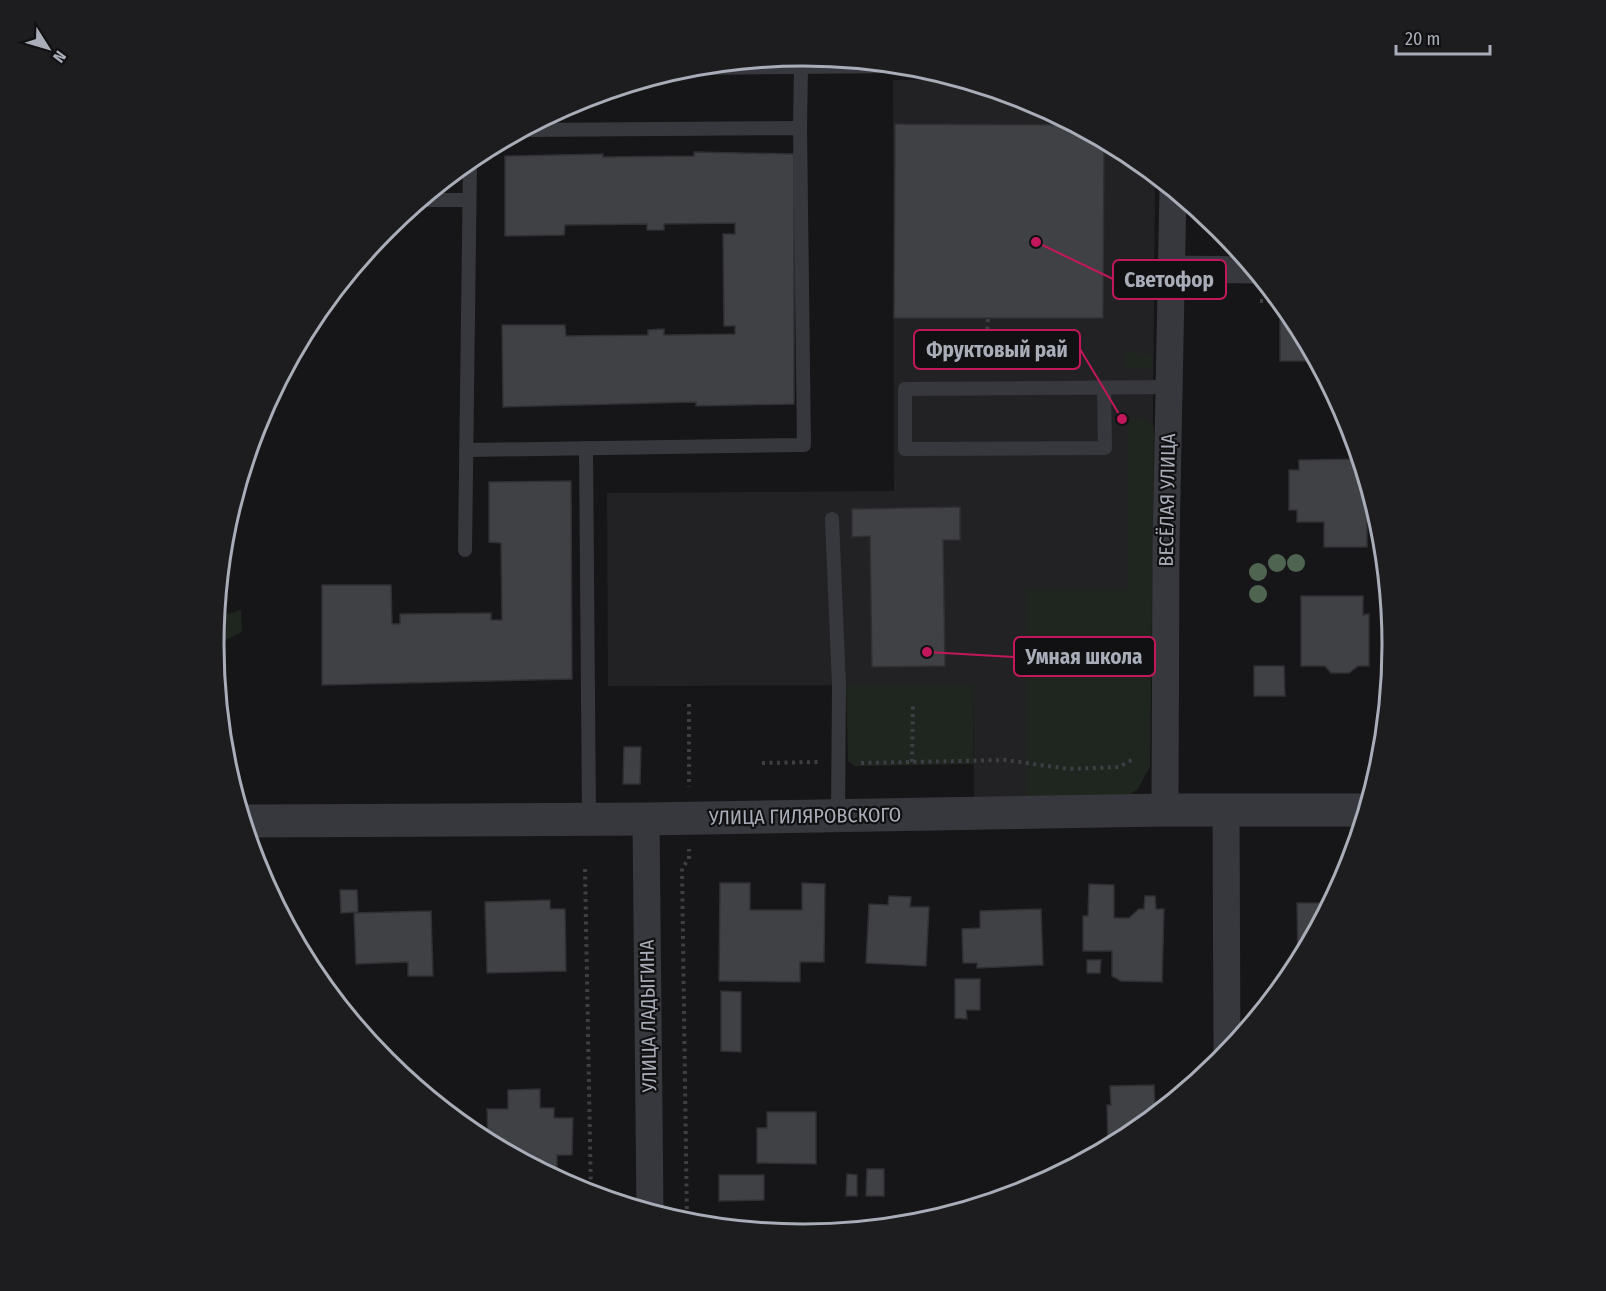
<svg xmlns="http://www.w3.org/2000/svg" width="1606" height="1291" viewBox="0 0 1606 1291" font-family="'Fira Sans Condensed',sans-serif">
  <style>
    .built { fill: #222225 }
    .green { fill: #1e261f }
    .building { fill: #404145; stroke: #303034; stroke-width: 1.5 }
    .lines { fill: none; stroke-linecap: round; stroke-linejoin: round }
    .path { stroke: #3d3f44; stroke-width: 4; stroke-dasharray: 3 4.5; stroke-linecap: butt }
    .service { stroke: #37383d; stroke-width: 14 }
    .minor { stroke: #37383d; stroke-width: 27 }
    .tertiary { stroke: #37383d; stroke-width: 33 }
    .tree { fill: #506452 }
    .labels { text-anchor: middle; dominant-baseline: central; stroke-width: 4.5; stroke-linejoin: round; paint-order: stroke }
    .street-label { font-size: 20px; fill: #a8adb8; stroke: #111113 }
    .rim { fill: none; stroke: #a8adb8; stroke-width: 3 }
    .leader { fill: none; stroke: #c2185b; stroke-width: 2 }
    .callout-dot { fill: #c2185b; stroke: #111113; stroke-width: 2 }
    .callout { fill: #111113; stroke: #c2185b; stroke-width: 2 }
    .callout-label { font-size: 21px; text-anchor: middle; font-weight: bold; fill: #a8adb8 }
  </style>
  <rect width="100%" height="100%" fill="#161618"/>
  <path class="built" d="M893,80H963L1029,101L1131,155L1155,175L1150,766L1138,789L1128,796L974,798L973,685L608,686L607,493L894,491Z"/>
  <g class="green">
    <path d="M1125,351L1153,356V368H1125Z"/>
    <path d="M1127,419H1144L1154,427L1150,766L1138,789L1128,796H1027L1026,590L1127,589Z"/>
    <path d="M241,610L242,632L213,646L216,617Z"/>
    <path d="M846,685H973V764L855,766L848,761Z"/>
  </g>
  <g class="building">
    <path d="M895,124L1075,125L1104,141L1103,318H894Z"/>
    <path d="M694,152L794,154V404L696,406V402L503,407L502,325H565L566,336L648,335V330L664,329V335L735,334V326H724L723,234H735V223L664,224V230H647V224L565,225L564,235L505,236V156L603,154V157L694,156Z"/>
    <path d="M1280,319H1294L1317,361H1280Z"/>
    <path d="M1360,459L1372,498V523H1367V547H1324V522H1297V510H1289V470H1299V460Z"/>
    <path d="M571,481L572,679L322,685V585H391L392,624H400V614L491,613V620H502L501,543L489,542V482Z"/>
    <path d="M960,507V540H943L945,666L872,667L870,536L852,537V509Z"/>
    <path d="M1301,596H1363V615L1369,614V666H1358L1349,673H1331L1325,666H1301Z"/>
    <path d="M1254,666H1284L1285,696H1254Z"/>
    <path d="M624,747H641L640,784H623Z"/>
    <path d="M720,883H750V910H802V883L825,884L824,962H800V982L719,981Z"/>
    <path d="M1089,884L1114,885V918H1129L1139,909H1144L1145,896H1155L1156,909H1164L1162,982L1121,981L1112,976V951H1083V916H1088Z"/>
    <path d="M340,890H357L358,912L341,913Z"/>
    <path d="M889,896L911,897L910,907H929L926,966L866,963L869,904L888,905Z"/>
    <path d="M550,900V909H565L566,971L487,973L485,902Z"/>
    <path d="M1297,903H1331L1300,961H1298Z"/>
    <path d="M1041,909L1043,965L977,968V963H963L962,929L980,928V911Z"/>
    <path d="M431,911L433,976H408V962L356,964L354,913Z"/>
    <path d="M1087,960H1101L1100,973H1087Z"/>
    <path d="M955,979H980V1010H966L967,1019L955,1018Z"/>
    <path d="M721,991L741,992V1052L721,1051Z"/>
    <path d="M377,1051L385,1052V1062Z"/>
    <path d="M1154,1085L1155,1105H1158V1114L1130,1136L1108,1148L1107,1105H1111L1110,1086Z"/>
    <path d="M540,1089V1108H554V1118H573L572,1155H557V1174H546L488,1143L487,1109H508V1090Z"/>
    <path d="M767,1112H816V1164L757,1163V1128H767Z"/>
    <path d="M867,1169H884V1196H866Z"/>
    <path d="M847,1174L857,1175V1196H846Z"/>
    <path d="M719,1175H764V1200L719,1201Z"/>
    <path d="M827,1227V1233L803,1235L755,1231Z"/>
  </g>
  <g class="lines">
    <g class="path">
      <path d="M1260,301H1279"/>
      <path d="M985,367L988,318"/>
      <path d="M689,704V787"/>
      <path d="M912,762L913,703"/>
      <path d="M762,763L818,762"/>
      <path d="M861,763L1005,760L1069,769L1119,767L1135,758"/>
      <path d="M585,869L591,1195"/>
      <path d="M687,1224L682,868L689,859V849"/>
    </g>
    <g class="service">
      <path d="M685,68L907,66"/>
      <path d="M800,128L801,67"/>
      <path d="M421,200H469"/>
      <path d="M1104,388L1105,448L905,449V389L1169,387"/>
      <path d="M586,448L589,819"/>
      <path d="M466,450L804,445L800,128L521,130"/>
      <path d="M832,519L839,686L838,816"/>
      <path d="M465,550L470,160"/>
    </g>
    <g class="minor">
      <path d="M1171,269L1254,270"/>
      <path d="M1165,810L1166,544L1173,189"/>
      <path d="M1226,811L1227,1054"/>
      <path d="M646,819L650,1213"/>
    </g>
    <path class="tertiary" d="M243,821L646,819L1165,810H1367"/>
  </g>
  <g class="tree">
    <circle cx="1277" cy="563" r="9"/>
    <circle cx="1296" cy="563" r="9"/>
    <circle cx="1258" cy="572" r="9"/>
    <circle cx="1258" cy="594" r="9"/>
  </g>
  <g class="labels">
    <g class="street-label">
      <text transform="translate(1167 500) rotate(-89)">ВЕСЁЛАЯ УЛИЦА</text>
      <text transform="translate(805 816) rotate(-1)">УЛИЦА ГИЛЯРОВСКОГО</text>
      <text transform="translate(648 1016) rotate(-91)">УЛИЦА ЛАДЫГИНА</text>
    </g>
  </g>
  <path d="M0 0H1606V1291H0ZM224 645a579 579 0 1 1 1158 0a579 579 0 1 1-1158 0Z" fill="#1d1d20" fill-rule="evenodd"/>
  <path class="rim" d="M224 645a579 579 0 1 1 1158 0a579 579 0 1 1-1158 0Z"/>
  <path class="leader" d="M1036 242L1113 279M1122 419L1080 349M927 652L1014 657"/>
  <g class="callout-dot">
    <circle cx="1036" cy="242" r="6"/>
    <circle cx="1122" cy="419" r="6"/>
    <circle cx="927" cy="652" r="6"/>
  </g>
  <g class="callout">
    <rect x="1113" y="260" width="113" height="39" rx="6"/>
    <rect x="914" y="330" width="166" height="39" rx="6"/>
    <rect x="1014" y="637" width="141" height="39" rx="6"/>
  </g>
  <g class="callout-label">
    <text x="1169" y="287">Светофор</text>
    <text x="997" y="357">Фруктовый рай</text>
    <text x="1084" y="664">Умная школа</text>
  </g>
  <g transform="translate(48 48) rotate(127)" stroke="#111113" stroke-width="4.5" paint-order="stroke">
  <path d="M0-4.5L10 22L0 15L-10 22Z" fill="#a8adb8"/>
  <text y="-9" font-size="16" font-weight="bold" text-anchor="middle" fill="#a8adb8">N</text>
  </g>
  <path d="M1396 45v9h94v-9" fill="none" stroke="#a8adb8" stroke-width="3"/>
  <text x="1405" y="45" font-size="18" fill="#a8adb8" stroke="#111113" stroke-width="4.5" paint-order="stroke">20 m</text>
</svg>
